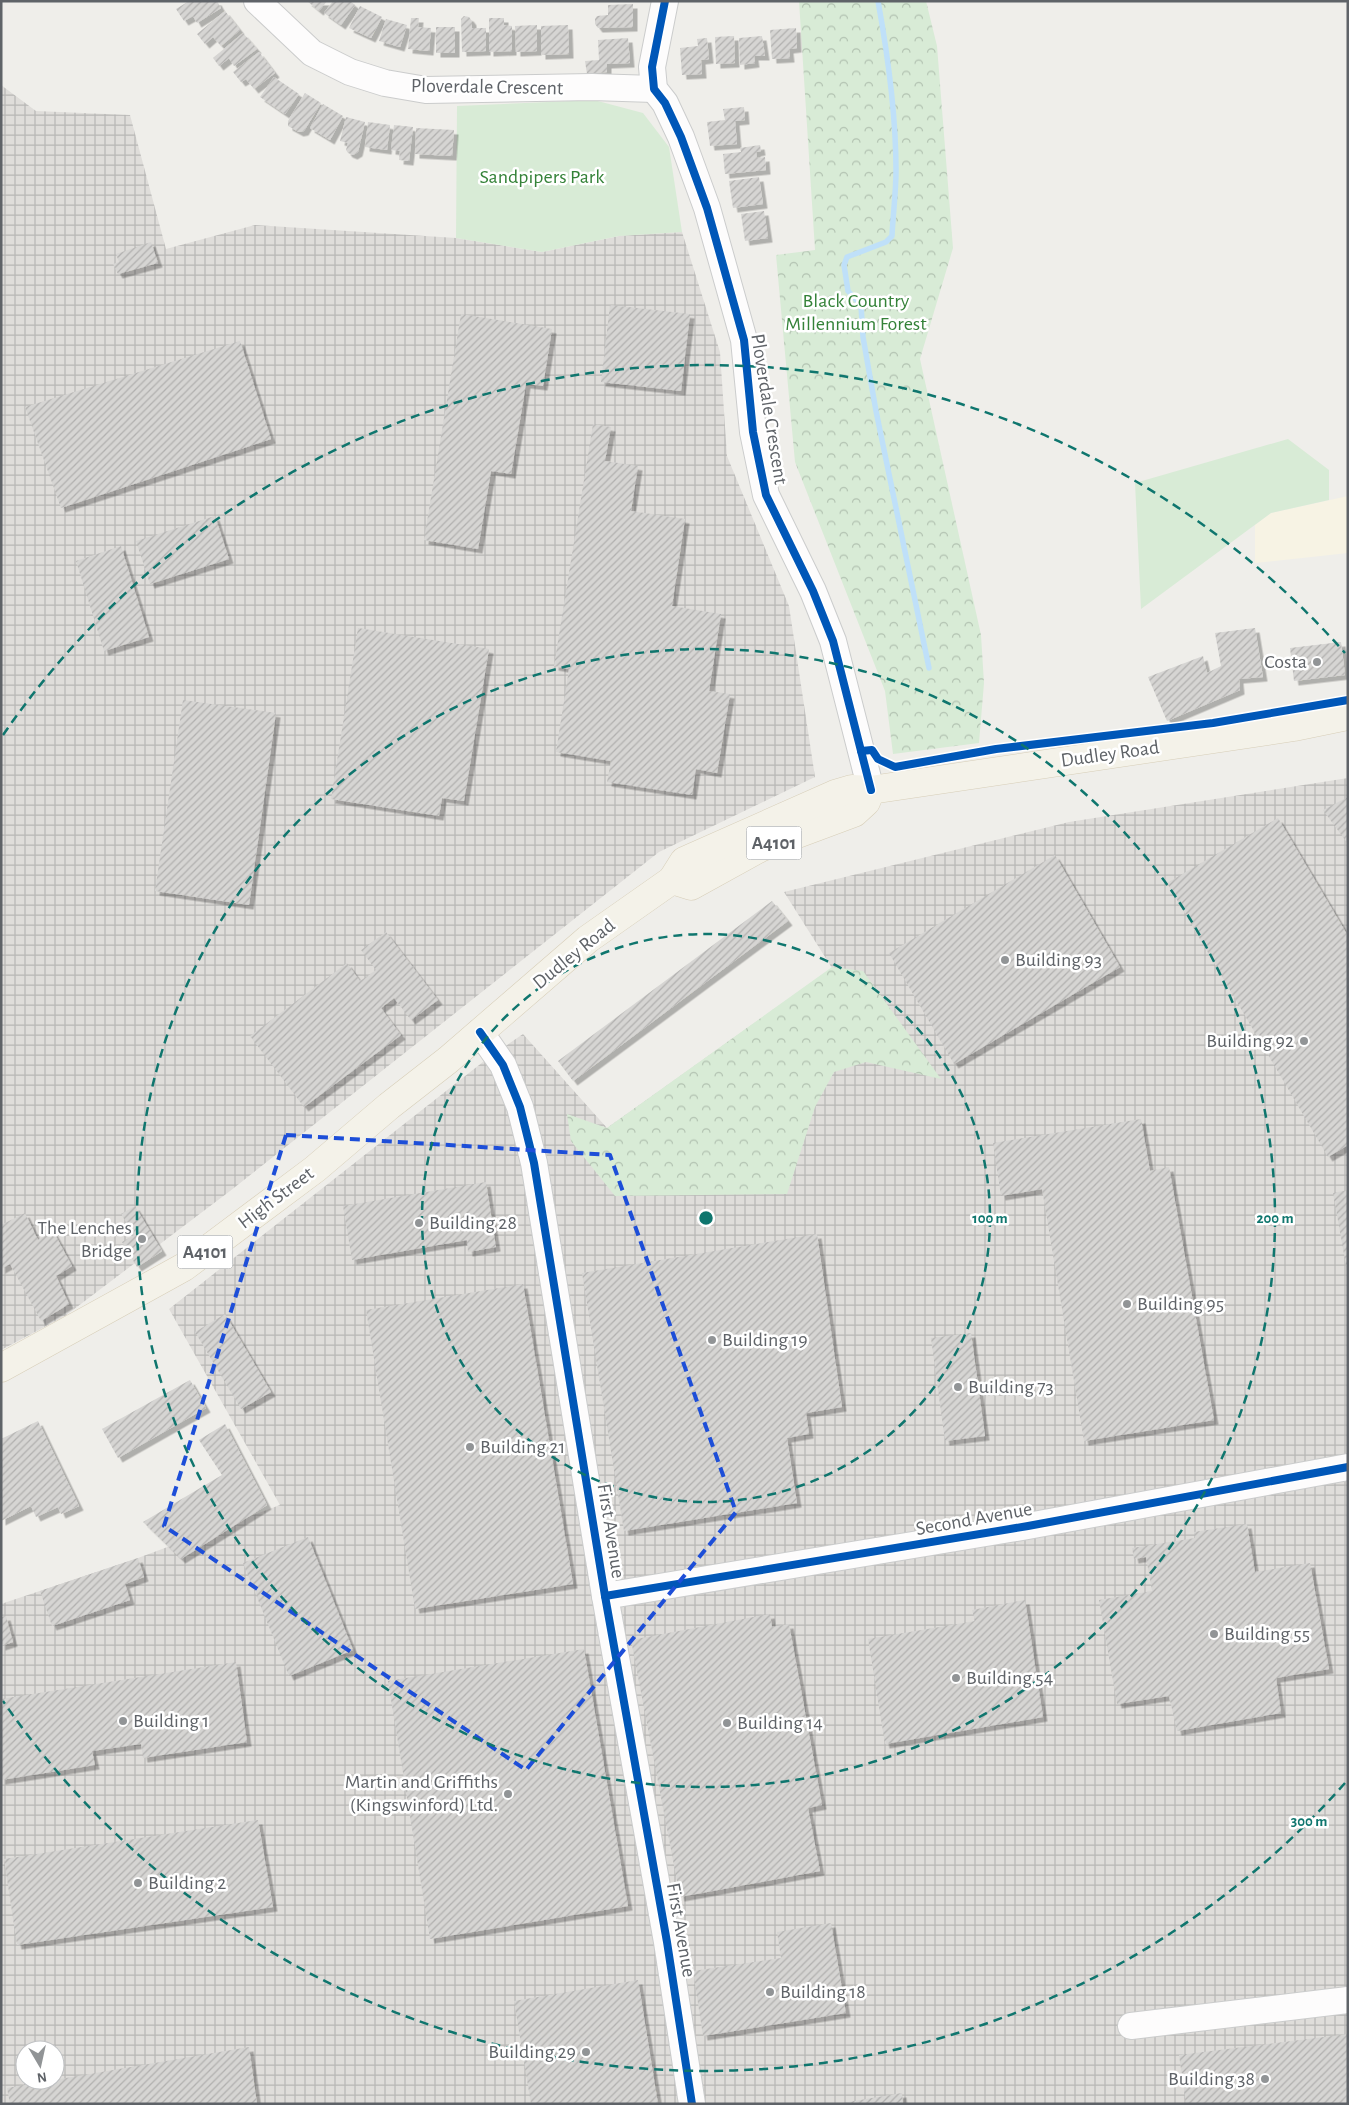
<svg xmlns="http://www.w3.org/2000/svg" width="1349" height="2105" viewBox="0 0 1349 2105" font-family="'Alegreya Sans',sans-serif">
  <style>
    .commercial { fill: #f7f3e4 }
    .industrial { fill: url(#industrial-grid); fill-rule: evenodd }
    .forest { fill: url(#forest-crowns) }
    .park { fill: #d8ebd6 }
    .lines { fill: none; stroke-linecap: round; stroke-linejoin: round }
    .stream { stroke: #bfe0f9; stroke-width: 5.5 }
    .building { fill: url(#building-hatch); filter: url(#shadow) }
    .minor-casing { stroke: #cbcccc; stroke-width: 28 }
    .major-casing { stroke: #d7ceb8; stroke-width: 29 }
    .minor { stroke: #fdfcfc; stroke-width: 26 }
    .major { stroke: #f4f2e9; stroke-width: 28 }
    .cycleway-casing { stroke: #fff; stroke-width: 11 }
    .cycleway { stroke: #0057b8; stroke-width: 8 }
    .marked { fill: none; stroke: #1d4ed8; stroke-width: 4; stroke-dasharray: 10 6; stroke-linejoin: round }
    .ring { fill: none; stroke: #0f766e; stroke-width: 2.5; stroke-dasharray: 9 6 }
    .poi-dot { fill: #919496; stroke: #fff; stroke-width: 2 }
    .labels { text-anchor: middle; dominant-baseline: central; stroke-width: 5; stroke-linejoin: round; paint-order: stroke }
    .shield { fill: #fff; stroke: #8f9295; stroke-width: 1 }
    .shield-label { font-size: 19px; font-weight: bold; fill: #5f6368 }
    .street-label { font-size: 20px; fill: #5f6368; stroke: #fff }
    .park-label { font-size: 20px; fill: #348238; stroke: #fff }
    .poi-label { font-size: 20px; fill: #5f6368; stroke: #fff; text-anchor: start }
    .centre { fill: #0f766e; stroke: #fff; stroke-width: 2.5 }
    .ring-label { font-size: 15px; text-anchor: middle; font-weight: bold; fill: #0f766e; stroke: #fff; stroke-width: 5; stroke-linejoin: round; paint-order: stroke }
  </style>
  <defs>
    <pattern id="industrial-grid" width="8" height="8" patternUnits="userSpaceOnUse" patternTransform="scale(1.25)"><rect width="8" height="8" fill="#dfddda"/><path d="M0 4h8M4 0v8" fill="none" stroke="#b8b7b5"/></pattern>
    <pattern id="forest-crowns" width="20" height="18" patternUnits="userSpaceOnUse" patternTransform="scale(1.25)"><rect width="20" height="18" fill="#d8ebd6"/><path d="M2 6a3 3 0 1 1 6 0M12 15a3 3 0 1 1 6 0" fill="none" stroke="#b2c2b1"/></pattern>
    <pattern id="building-hatch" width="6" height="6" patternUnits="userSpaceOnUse" patternTransform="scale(1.25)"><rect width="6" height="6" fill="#d6d5d3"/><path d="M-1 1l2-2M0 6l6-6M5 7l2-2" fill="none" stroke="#b1b0af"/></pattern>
    <filter id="shadow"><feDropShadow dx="4.5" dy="4.5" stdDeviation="0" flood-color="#0004"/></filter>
  </defs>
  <rect width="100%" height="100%" fill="#efeeea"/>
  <path class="commercial" d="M1348,496V553L1255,563V525L1271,513Z"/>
  <g class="industrial">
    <path d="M1,85L36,111L130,115L166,249L255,225L456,238L542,252L619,236L682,232L720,352L727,456L789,606L815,777L659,852L230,1191L65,1316L1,1350Z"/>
    <path d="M1348,778V2104H1V1604L138,1558L280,1505L169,1309L488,1058L523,1034L607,1128L832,968L784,892L1069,822ZM25,2050H55V2080H25Z"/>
  </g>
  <g class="forest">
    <path d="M799,1H926L937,46L953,248L920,359L981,635L984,683L979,743L893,754L885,691L795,462L776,255L815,250Z"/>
    <path d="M832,967L863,971L941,1079L866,1062L834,1072L815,1107L787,1194L615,1196L571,1141L567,1114L607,1128Z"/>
  </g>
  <g class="park">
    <path d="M594,100L643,113L669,147L682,232L619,236L542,252L456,238L457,106Z"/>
    <path d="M1288,439L1329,470V500L1271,513L1141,609L1135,483Z"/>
  </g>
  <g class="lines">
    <path class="stream" d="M878,1C888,56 896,115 896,171C896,192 893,214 892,236L886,242L847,257L844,265L848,291L861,305L863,337L876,411L929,668"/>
  </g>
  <g class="building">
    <path d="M189,1H217L221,8L197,23L193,16L184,21L176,9Z"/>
    <path d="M307,1H327L319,11Z"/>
    <path d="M333,1H350L355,5L341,25L324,13Z"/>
    <path d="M633,4V27L598,28L595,24V19L597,16L608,15V5Z"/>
    <path d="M360,6L382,17L371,38L349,28Z"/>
    <path d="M225,11L240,30L221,46L213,37L205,44L197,34Z"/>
    <path d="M464,16L469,17L472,21V28H486V51L462,52L461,19Z"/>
    <path d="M411,18H419L418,27L431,28L429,51L408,49Z"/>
    <path d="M489,18H504V25L512,26V51L489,52Z"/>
    <path d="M386,19L407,25L400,47L379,41Z"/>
    <path d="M537,25V51L516,52L515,26Z"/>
    <path d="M568,25L569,54L541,55V26Z"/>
    <rect x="436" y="27" width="19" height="26"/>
    <path d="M796,28L797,48L789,49L790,58L772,59L770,30Z"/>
    <path d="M243,33L257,49L234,66L229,58L219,66L213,58Z"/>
    <path d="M734,36L735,63L716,64L715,37Z"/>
    <path d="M762,36L765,56H754L755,63L740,65L739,38Z"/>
    <path d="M628,38L630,63L607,64V72L587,74L585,61L599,60L598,40Z"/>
    <path d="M707,38L709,59L701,60L702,74L682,75L680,48L698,46L697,39Z"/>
    <path d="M259,52L275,73L254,89L246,79L241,82L233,72Z"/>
    <path d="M274,77L299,94L285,114L260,97Z"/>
    <path d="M305,93L321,103L304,131L299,132L288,126V121Z"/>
    <path d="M323,104L343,116L330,140L310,128Z"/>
    <path d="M744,107L745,120L735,121L737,144L710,146L707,122L725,120L723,109Z"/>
    <path d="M346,117L365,122L358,152L353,155L348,153L346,150L348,143L340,141Z"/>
    <path d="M368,122L390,125L387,150L365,147Z"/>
    <path d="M394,125L413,127L409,161L399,160L400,151L391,150Z"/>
    <path d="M416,128L454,130L452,156L415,154Z"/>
    <path d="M760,145L761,151L756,152L757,158L765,157L766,170L725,174L723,154L741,152L740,148Z"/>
    <path d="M759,177L763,204L733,208L729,181Z"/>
    <path d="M764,211L768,238L745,241L741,214Z"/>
    <path d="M151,242L158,263L118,274L113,264L119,262L116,254Z"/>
    <path d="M610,305L690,314L681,391L601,382Z"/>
    <path d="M461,314L552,329L543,386L526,384L511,474L491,471L478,549L424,540Z"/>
    <path d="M240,341L271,439L61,508L25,407Z"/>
    <path d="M593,424L611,427L605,461L638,466L631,511L685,519L672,606L721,614L709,691L730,694L717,773L696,769L692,795L607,782L611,761L556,752L569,669L554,666Z"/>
    <path d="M215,516L229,559L150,584L136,541Z"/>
    <path d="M121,546L149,637L104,651L76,561Z"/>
    <path d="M358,628L489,649L464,801L442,798L439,816L331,799Z"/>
    <path d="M1255,628L1263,677L1239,679L1240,690L1167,721L1148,677L1203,656L1207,673L1221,666L1215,633Z"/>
    <path d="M1341,642L1345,675L1294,681L1290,648Z"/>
    <path d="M183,700L276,713L249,905L155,891Z"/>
    <path d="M1348,797V844L1323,810Z"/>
    <path d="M1278,818L1348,936V1145L1328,1157L1167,883Z"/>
    <path d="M1055,855L1120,967L954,1064L889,953Z"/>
    <path d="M772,901L788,921L573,1081L558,1061Z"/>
    <path d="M386,932L438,1000L411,1020L394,998L381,1008L401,1035L304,1107L250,1036L347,963L360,981L376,970L361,950Z"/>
    <path d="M1141,1119L1150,1171L1169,1167L1214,1420L1084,1441L1042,1189L1001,1196L993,1143Z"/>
    <path d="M486,1182L496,1247L468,1252L467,1240L352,1260L343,1206Z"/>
    <path d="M1348,1190V1271H1347L1333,1193Z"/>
    <path d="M135,1206L162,1251L137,1267L122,1242L134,1235L121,1214Z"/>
    <path d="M25,1213L38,1240L53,1231L72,1266L56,1276L69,1304L41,1321L10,1264L1,1269V1225Z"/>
    <path d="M817,1234L842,1407L806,1413L809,1434L787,1438L797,1503L624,1531L582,1273Z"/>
    <path d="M523,1284L573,1584L415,1609L366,1310Z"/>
    <path d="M225,1314L271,1392L241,1409L195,1332Z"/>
    <path d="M971,1333L985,1436L945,1441L931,1338Z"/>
    <path d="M190,1380L206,1408L118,1458L102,1429Z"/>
    <path d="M38,1421L79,1506L61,1514L58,1507L36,1517L31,1506L1,1521V1439Z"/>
    <path d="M225,1424L267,1505L181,1559L143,1522L222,1475L199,1440Z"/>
    <path d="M1247,1524L1255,1572L1310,1563L1329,1669L1276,1678L1281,1713L1177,1731L1169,1696L1117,1704L1099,1600L1152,1591L1146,1557L1134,1559L1132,1548L1195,1538L1194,1532Z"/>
    <path d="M308,1537L353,1650L289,1676L243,1563Z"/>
    <path d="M138,1558L144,1577L125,1584L130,1600L52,1626L40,1591Z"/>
    <path d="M1025,1600L1043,1717L885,1744L868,1639L975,1621L972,1610Z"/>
    <path d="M770,1614L772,1627L789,1624L822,1805L808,1808L820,1871L680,1897L631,1640Z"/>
    <path d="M6,1616L13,1642L1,1646V1617Z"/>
    <path d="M584,1649L628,1906L430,1939L388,1681Z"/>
    <path d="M236,1662L247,1742L143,1758L141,1744L92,1751L95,1765L1,1780V1699Z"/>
    <path d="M258,1820L273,1907L17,1945L4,1859Z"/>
    <path d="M831,1923L846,2013L703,2036L693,1971L781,1958L777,1932Z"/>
    <path d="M638,1980L658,2104H531L514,2001Z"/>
    <path d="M1348,2034V2104H1186L1179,2055Z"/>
    <path d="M249,2047L257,2104H10L7,2088Z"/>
    <path d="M902,2093L903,2104H842V2103Z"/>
  </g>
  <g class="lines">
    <defs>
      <g id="minor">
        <path d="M257,1L312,53L350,72L385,83L426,90L592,87L654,89"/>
        <path d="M665,1L652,67L654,89L665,103L681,137L707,208L744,340L753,432L766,495L813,591L833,641L871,790"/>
        <path d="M480,1032L503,1065L520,1107L534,1163L605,1596L667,1942L692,2104"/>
        <path d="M605,1596L1028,1526L1348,1467"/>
        <path d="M1131,2026L1348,2000"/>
      </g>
      <g id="major">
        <path d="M672,880L691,886L760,848L854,813L866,802L871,790"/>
        <path d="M1,1368L184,1267L315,1169L389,1106L448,1060L588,939L672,880L684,861L835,794L852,789L871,790L1294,727L1348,716"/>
      </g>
    </defs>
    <use href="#minor" class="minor-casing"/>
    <use href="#major" class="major-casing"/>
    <use href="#minor" class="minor"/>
    <use href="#major" class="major"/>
    <defs>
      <g id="cycleway">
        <path d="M665,1L652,67L654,89L665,103L681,137L707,208L744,340L753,432L766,495L813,591L833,641L871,790"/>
        <path d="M861,751L872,750L878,759L895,767L996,749L1213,723L1348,700"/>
        <path d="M480,1032L503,1065L520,1107L534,1163L605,1596L667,1942L692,2104"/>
        <path d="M605,1596L1028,1526L1348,1467"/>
      </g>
    </defs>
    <use href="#cycleway" class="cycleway-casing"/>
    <use href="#cycleway" class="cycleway"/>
  </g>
  <path class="marked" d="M286,1135L610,1155L736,1512L526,1770L164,1526Z"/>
  <g class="ring">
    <circle cx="706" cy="1218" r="284"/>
    <circle cx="706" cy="1218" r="569"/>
    <path d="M1345 1783A853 853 0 0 1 3 1701M3 735A853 853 0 0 1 1345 653"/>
  </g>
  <g class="poi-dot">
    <circle cx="1317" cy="662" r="5"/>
    <circle cx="1005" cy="960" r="5"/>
    <circle cx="1304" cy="1041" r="5"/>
    <circle cx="419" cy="1223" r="5"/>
    <circle cx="142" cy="1239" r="5"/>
    <circle cx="1127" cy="1304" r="5"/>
    <circle cx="712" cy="1340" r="5"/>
    <circle cx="958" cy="1387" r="5"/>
    <circle cx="470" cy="1447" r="5"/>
    <circle cx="1214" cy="1634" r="5"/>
    <circle cx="956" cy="1678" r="5"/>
    <circle cx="123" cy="1721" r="5"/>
    <circle cx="727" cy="1723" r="5"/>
    <circle cx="508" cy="1794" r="5"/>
    <circle cx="138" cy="1883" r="5"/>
    <circle cx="770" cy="1992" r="5"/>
    <circle cx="586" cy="2052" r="5"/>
    <circle cx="1265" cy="2079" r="5"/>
  </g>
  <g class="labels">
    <g class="shield">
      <rect x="746.5" y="826.5" width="55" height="33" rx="4"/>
      <rect x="177.5" y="1235.5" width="55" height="33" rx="4"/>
    </g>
    <g class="shield-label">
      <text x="774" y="843">A4101</text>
      <text x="205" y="1252">A4101</text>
    </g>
    <g class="street-label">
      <text transform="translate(487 87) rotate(1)">Ploverdale Crescent</text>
      <text transform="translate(769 409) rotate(81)">Ploverdale Crescent</text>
      <text transform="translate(1110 754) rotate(-8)">Dudley Road</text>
      <text transform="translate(574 954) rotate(-39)">Dudley Road</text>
      <text transform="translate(276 1198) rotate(-37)">High Street</text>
      <text transform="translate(974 1519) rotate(-10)">Second Avenue</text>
      <text transform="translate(611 1531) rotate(81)">First Avenue</text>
      <text transform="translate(681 1930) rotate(80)">First Avenue</text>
    </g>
    <g class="park-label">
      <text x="542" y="177">Sandpipers Park</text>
      <text x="856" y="301">Black Country<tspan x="856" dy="23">Millennium Forest</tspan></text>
    </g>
    <g class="poi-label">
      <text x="1307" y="662" text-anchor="end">Costa</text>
      <text x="1015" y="960">Building 93</text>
      <text x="1294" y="1041" text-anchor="end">Building 92</text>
      <text x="429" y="1223">Building 28</text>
      <text x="132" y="1228" text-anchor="end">The Lenches<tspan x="132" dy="23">Bridge</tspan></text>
      <text x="1137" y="1304">Building 95</text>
      <text x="722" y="1340">Building 19</text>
      <text x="968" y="1387">Building 73</text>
      <text x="480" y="1447">Building 21</text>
      <text x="1224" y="1634">Building 55</text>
      <text x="966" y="1678">Building 54</text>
      <text x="133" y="1721">Building 1</text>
      <text x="737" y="1723">Building 14</text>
      <text x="498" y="1782" text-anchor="end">Martin and Griffiths<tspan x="498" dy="23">(Kingswinford) Ltd.</tspan></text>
      <text x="148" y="1883">Building 2</text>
      <text x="780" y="1992">Building 18</text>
      <text x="576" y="2052" text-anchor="end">Building 29</text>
      <text x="1255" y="2079" text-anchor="end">Building 38</text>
    </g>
  </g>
  <circle cx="706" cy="1218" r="8" class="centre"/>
  <g class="ring-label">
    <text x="990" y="1223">100 m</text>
    <text x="1275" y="1223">200 m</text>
    <text x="1309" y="1826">300 m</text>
  </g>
  <rect width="1349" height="2105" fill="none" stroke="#5f6368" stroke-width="5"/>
  <g transform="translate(40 2065) rotate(171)"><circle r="24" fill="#ffffff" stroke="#bfc1c3"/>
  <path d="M0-4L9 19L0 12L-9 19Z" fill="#919496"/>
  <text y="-8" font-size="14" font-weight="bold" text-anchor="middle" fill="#5f6368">N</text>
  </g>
</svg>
